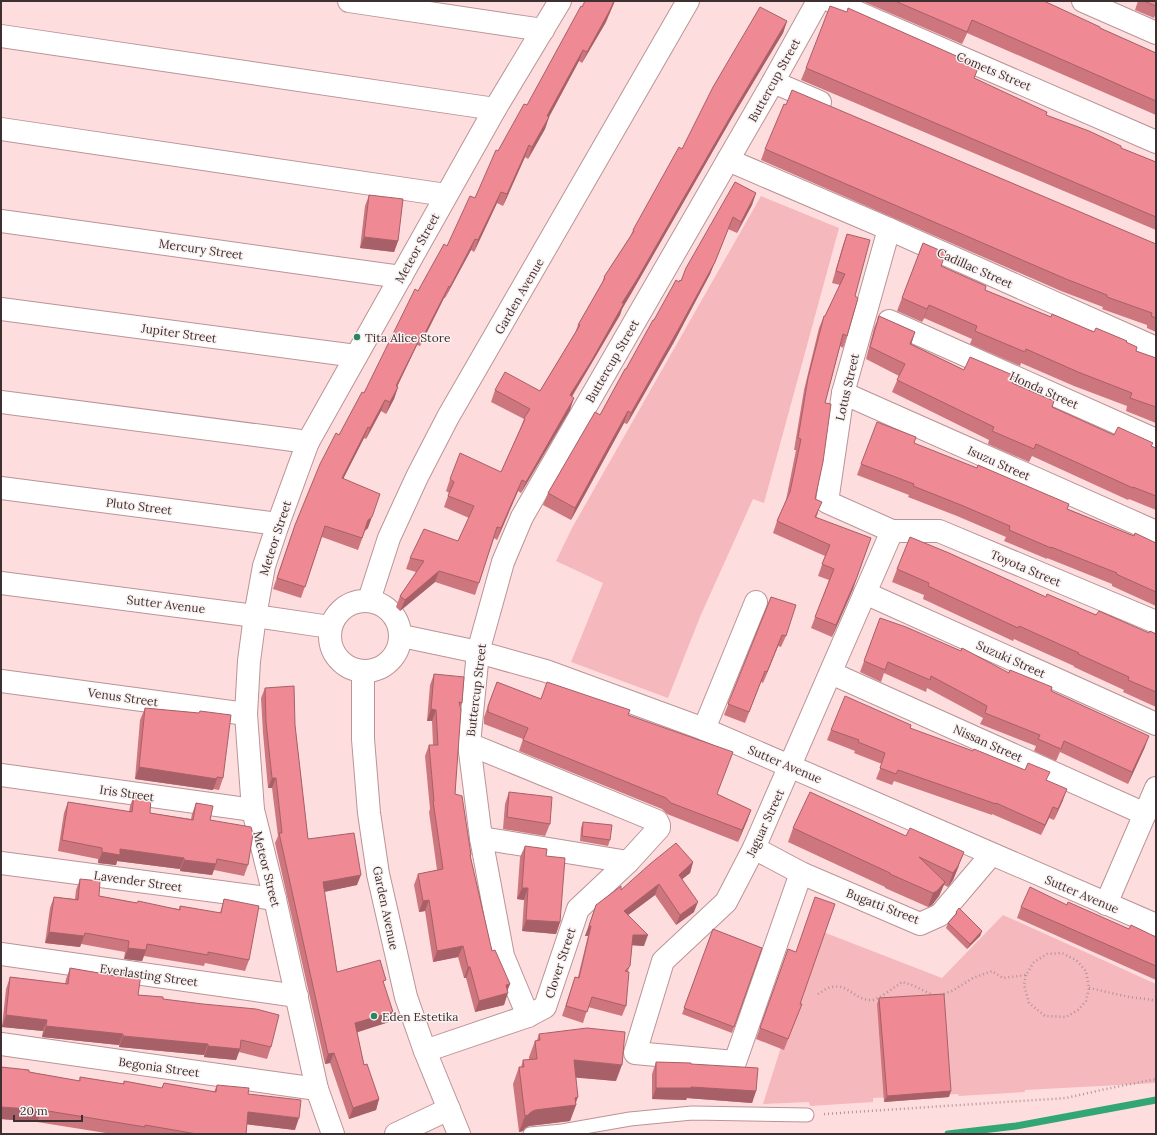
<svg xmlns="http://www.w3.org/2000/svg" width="1157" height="1135" viewBox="0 0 1157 1135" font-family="Lora,serif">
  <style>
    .green { fill: #f5b8bc }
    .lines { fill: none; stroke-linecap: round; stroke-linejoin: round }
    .stream { stroke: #33a675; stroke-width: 7 }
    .lane-casing { stroke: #ba9496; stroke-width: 15 }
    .street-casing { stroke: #ba9496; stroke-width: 24 }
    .path { stroke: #ae9496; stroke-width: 2.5; stroke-dasharray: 1 3; stroke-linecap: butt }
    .lane { stroke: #fff; stroke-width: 13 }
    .street { stroke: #fff; stroke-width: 22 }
    .wall { fill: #ce767e }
    .shaded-wall { fill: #a76067 }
    .building { fill: #ef8993; stroke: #a76067 }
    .poi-dot { fill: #28875f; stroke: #faf1f1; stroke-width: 1.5 }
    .labels { text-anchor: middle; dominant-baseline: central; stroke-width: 3; stroke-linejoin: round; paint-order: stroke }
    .street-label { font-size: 12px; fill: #3e2f30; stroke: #faf1f1 }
    .poi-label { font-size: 12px; fill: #3e2f30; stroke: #faf1f1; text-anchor: start }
  </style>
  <rect width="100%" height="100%" fill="#fedddf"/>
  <g class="green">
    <path d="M761,196L839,228L764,503L753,499L700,617L668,698L571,662L603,583L556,561L572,528Z"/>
    <path d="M1003,915L1156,984V1083L1025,1090V1092L959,1096L958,1094L873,1098V1102L810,1106L809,1102L763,1104L818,930L942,978Z"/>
  </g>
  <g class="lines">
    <path class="stream" d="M948,1134L1016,1126L1156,1100"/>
    <defs>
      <path id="lane" d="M530,1134L562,1131L630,1119L692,1113L807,1115"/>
      <g id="street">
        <path d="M349,1L543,30"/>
        <path d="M831,1L1156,142"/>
        <path d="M1083,1L1156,33"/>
        <path d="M1,36L495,109"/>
        <path d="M773,82L820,102"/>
        <path d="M1,129L446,195"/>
        <path d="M728,160L889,229L1156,348"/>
        <path d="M1,221L401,277"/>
        <path d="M889,229L843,393L827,502L892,531H939L1156,622"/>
        <path d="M1,309L356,356"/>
        <path d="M889,321L1156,440"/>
        <path d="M843,393L1156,532"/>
        <path d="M1,402L308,442"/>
        <path d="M1,488L278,524"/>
        <path d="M1,583L255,616L330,627"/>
        <path d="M865,593L1156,724"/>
        <path d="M369,600L389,538L417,477L448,417L688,1"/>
        <circle cx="365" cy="636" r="35"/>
        <path d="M402,636L478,652L546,671L704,729L1156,925"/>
        <path d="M363,672V739L369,813L378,874L406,997L425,1051L459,1134"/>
        <path d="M831,673L1145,814"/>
        <path d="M1,681L246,714"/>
        <path d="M704,729L756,602"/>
        <path d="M1,775L253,810"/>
        <path d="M481,838L628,862"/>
        <path d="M754,848L801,873L920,924L940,915L991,855"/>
        <path d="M1,863L275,899"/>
        <path d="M801,873L735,1062L635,1053L663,961L726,902L754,848L892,531"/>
        <path d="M1106,904L1156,788"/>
        <path d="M1,954L297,996"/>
        <path d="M528,1016L503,956L481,838L469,744L478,652L503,562L522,517L773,82L818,1"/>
        <path d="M1,1044L317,1089"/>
        <path d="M425,1051L528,1016L545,1007L578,909L628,862L659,828V825L657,821L469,744"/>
        <path d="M333,1134L317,1089L275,899L253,810L246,714L249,661L255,616L264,566L278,524L308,442L495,109L560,1"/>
        <path d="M396,1134L449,1109"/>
      </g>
    </defs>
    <use href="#lane" class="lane-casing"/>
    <use href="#street" class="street-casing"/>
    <g class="path">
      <path d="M1089,988L1129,997L1147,999L1156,1001"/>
      <path d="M818,994C822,992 827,987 832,987C848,983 855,1001 872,1000C878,1000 896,986 902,982L912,985L935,996"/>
      <path d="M940,995L952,991L973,978L992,971L1003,978L1026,975L1034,962L1047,954L1062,953L1076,960L1086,971L1089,988L1086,1001L1078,1010L1066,1017L1045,1016L1029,1003L1024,985L1026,975"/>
      <path d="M824,1114L1066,1098L1106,1089L1156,1079"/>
    </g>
    <use href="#lane" class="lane"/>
    <use href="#street" class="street"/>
  </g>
  <g class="wall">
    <path d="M862,1H1044L1100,28L1156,53V115L967,33L962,44Z"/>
    <path d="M1138,1H1156V13L1154,18L1135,10Z"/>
    <path d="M847,12L975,79L1046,115L1121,148L1156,162V230L801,80L806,68Z"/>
    <path d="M787,21L783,33L733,116L632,292L622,309L620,315L587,371L572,397L570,410L521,493L518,491L497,540L494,538L475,595L435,582L400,611L396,607L400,596L416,572L406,569L410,558L458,541L469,518L444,507L449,493L446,491L450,479L501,472L520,429L524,419L491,402L495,390L540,391L575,333L578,325L602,283L604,277L630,237L633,230L682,149Z"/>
    <path d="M606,22L582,63L579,61L549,117L545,129L528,159L525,157L503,206L497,203L474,252L471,250L445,298H444L420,346L417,345L397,387H398L394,399L386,414L381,411L366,439L364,438L343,479L368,528L365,531L358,550L322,537L301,598L273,589L291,536L339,435L364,393L418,291L447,246L475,198L498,151L527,105Z"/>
    <path d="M765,149L1156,244V332L1147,328V325L1102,309L1103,307L1061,291L761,160Z"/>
    <path d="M735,182L756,193L752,205L737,233L728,229L710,274L674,342L627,424L624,423L571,520L543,505L548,493L600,415L626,369L654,320L679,282L681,281Z"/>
    <path d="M369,195L398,241L394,252L360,248L365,206Z"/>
    <path d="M847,234L855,296L847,336L843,348L840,346L825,403L815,499L818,513L816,518L871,538L853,589L832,637L811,628L829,580L818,576L825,556L773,533L777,521L786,500L796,450H794L804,390L819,328L824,316H825L840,285L832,283L843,245Z"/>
    <path d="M923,243L941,266L985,290L1051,317L1126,342L1136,351L1156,358V423L1126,411L1127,406L1074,386L1021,363L1020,366L970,344L972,339L924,318L922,322L897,311Z"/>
    <path d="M879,316L915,332L911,344L964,370L1012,384L1052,407L1114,435L1156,448V510L1129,499L1128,500L1032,456L1029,462L988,444L989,440L892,392L899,376L866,359L874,328Z"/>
    <path d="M914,443L1068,509L1134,536L1156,543V606L1112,586V584L1047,558V559L1004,541L1006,537L957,516L908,497L909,495L857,475L861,464Z"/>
    <path d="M897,569L1046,597L1149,633L1156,634V707L1123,692L1124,690L1074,667V666L1014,639L1013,641L923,599L924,595L892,582Z"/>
    <path d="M771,597L786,636L781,647L778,646L763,683L761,682L745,723L724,715Z"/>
    <path d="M880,618L1051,691L1145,747L1128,784L1060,752L1056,761L1034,751L1036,746L980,724L983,718L927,688L926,692L884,673L881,682L860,672Z"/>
    <path d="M434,674L462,703L460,707L455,794L471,855L470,857L492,951L510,984L507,991L504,1005L475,1012L466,978H464L458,957L433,962L425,911L419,912L414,885L418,874L437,870L429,812L430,809L425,756L429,745H433L432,721H427L430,685Z"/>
    <path d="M497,682L541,699L628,715L717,794L751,810L747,821L738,842L667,814L662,809L519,751L523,739L484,724V717Z"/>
    <path d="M265,688L295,725L308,839L357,885L324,892L337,972L384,984L389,1022L357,1032L364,1065L379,1099L376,1110L349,1119L330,1063L325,1064L275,843L278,836L272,788H268L263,733L261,698Z"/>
    <path d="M145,708L199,713L200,711L223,778L219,790L213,789V790L135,779L140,720Z"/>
    <path d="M910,729L1047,780L1063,800L1054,820L1049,818L1041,835L992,814V815L894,781L892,785L876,779L882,764L854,753L855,751L827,740L831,730Z"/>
    <path d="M509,792L550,824L545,836L503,829L505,804Z"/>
    <path d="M134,795L150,813L191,819L192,814L196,803L248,865L244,876L214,870L212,875L180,871V869L117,861L116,865L98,863V859L58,851L64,813L68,802L129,812L130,806Z"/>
    <path d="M583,822L610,840L608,846L580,841L581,828Z"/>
    <path d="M793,828L959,866L953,880L948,887L944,885L939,896L932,905L928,907L885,888V887L788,842Z"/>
    <path d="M525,846L546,856L560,922L556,934L522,931L524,900L517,899L520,857Z"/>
    <path d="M693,862L690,873L682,879L694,912L676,925L655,895L628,915L644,946L632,945L630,966L628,971L626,1006L622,1016L588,1007L583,1023L562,1016L575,977H578L588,936H585L596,905L621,890Z"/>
    <path d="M80,879L99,896L137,903L179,909L180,906L220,913L224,899L249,960L245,971L205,963L204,966L144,956L142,961L124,959L125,952L81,944L80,947L45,943L50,908L54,897L75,899L76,890Z"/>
    <path d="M1067,905L1129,929L1156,937V980L1017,918L1021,907Z"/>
    <path d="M956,912L982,931L980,936L967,949L946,928L948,923L955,916Z"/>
    <path d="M713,929L762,948L732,1033L682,1014Z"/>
    <path d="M788,949L800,1004L797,1016L784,1050L756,1039Z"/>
    <path d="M70,968L122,977L123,972L138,995L163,999L271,1047L267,1059L239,1052L236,1060L204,1057V1055L119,1047V1045L42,1037L43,1031L2,1027L6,989L10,977L65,984L66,979Z"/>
    <path d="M879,998L949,1097L884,1102L877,1004Z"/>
    <path d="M539,1034L616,1081L575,1077L576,1105L570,1121L529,1126L525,1128L523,1131L519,1132L513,1084L519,1067H521L523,1060H529V1057L535,1041L537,1040Z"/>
    <path d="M656,1062L691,1064L756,1091L752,1103L687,1098L686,1100L652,1099V1074Z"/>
    <path d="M1,1067L79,1081L80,1077L123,1084L124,1081L162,1088L164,1083L214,1092L217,1085L248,1094L295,1130L247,1124L246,1134H112L37,1122L1,1119Z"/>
  </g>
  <g class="shaded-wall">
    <path d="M614,1H615L606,22L582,63L587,52Z"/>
    <path d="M972,20L967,33L962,44Z"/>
    <path d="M787,21L783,33L733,116L632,292L622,309L620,315L587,371L565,407L570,395L622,303L737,105Z"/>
    <path d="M583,50L579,61L543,128L547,116Z"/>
    <path d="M549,117L545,129L528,159L532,147Z"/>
    <path d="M529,145L525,157L503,206L507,194Z"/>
    <path d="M501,192L497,203L474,252L478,240Z"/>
    <path d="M756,193L752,205L737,233L741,222Z"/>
    <path d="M733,217L710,274L674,342L627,424L631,413Z"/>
    <path d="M364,237L398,241L394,252L360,248Z"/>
    <path d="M475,239L471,250L445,298L450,287Z"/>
    <path d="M449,286L444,298L420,346L424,335Z"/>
    <path d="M929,305L924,318L922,322L927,309Z"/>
    <path d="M915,332L911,345L910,344Z"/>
    <path d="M422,334L417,345L392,397L396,386Z"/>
    <path d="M398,387L394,399L386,414L390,402Z"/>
    <path d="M574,398L570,410L521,493L526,482Z"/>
    <path d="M385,400L381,411L366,439L370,428Z"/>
    <path d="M628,411L624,423L571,520L575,508Z"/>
    <path d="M368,427L364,438L338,489L342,478Z"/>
    <path d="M522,480L518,491L497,540L501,528Z"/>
    <path d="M372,517L368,528L364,531L368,520Z"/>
    <path d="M439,571L435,582L400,611L405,600Z"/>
    <path d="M857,577L853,589L832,637L836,625Z"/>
    <path d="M782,635L778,646L763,683L767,672Z"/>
    <path d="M431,709L436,710L432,721H427Z"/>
    <path d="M1149,736L1145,747L1128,784L1132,772Z"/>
    <path d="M139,767L217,779L213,790L135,779Z"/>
    <path d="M272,778H276L272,788H268Z"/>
    <path d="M1067,789L1063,800L1054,820L1058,809Z"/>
    <path d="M1053,807L1049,818L1041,835L1045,825Z"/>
    <path d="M751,810L747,821L738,842L742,830Z"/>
    <path d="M120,849L184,858L180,869L117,861L116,865L98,863L102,852Z"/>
    <path d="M964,852L953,880L948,887L953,873Z"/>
    <path d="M184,860L216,864L212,875L180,871Z"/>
    <path d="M693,862L690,873L675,885L679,875Z"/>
    <path d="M361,875L357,885L319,893L323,882Z"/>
    <path d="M945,882L939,896L932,905L928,907L933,893Z"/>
    <path d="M659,884L655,895L620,921L624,911Z"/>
    <path d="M522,888H528L524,900L517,899Z"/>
    <path d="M429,900L425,911L419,912L423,901Z"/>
    <path d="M698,902L694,912L676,925L680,915Z"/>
    <path d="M526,920L560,922L556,934L522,931Z"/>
    <path d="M589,926H591L588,936H585Z"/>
    <path d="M982,931L980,936L967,949L970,944Z"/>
    <path d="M49,932L84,936L80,947L45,943Z"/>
    <path d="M633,935H648L644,946L629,945Z"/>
    <path d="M463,946L458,957L433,962L437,951Z"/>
    <path d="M128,948L146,950L142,961L124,959Z"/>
    <path d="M468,967H470L466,978H464Z"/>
    <path d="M510,984L506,994L508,993L504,1005L475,1012L479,1001L506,985Z"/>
    <path d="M393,1012L389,1022L352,1034L355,1023Z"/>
    <path d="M6,1015L47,1020L43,1031L2,1027Z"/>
    <path d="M46,1026L123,1034L119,1045L42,1037Z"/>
    <path d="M123,1036L208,1044L204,1055L119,1047Z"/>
    <path d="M208,1046L240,1049L236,1060L204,1057Z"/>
    <path d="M334,1053L330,1063L325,1064L328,1054Z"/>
    <path d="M574,1060L622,1065L616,1081L568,1077Z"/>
    <path d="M691,1087L756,1091L752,1103L687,1098L686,1100L652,1099L656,1088Z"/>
    <path d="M951,1091L949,1097L884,1102L887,1096Z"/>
    <path d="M578,1097L575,1105H576L570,1121L529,1126L525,1128L523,1131L519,1132L525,1116L531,1112Z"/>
    <path d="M379,1099L376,1110L349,1119L353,1108Z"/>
    <path d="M1,1107L42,1110L37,1122L1,1119Z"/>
    <path d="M248,1112L299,1118L295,1130L244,1124Z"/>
  </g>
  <g class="building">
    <path d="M585,1H614L610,10L587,52L583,50L547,116L549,117L532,147L529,145L507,194L501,192L478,240L475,239L450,287L449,286L424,335L422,334L396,386L398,387L390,402L385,400L370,428L368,427L342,478L380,494L372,517L368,520L362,538L325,526L305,587L277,578L295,525L320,464L336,433L339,435L362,392L364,393L415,289L418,291L444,244L447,246L470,196L475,198L496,150L498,151L524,104L527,105L581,6L582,7Z"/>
    <path d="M895,1H1044L1100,27V28L1156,53V101L972,20L967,32Z"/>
    <path d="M1144,1H1156V6Z"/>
    <path d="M830,6L847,12L848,8L979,66L974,78L1047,112L1046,115L1089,131L1121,146V148L1156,162V217L806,68Z"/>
    <path d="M760,7L787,21L737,105L636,281L622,303H624L592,360L570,395L574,398L526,482L522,480L501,528L497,527L479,583L439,571L405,600L400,596L424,561L410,558L424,529L458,541L474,506L448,496L454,482L450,479L460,453L501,472L525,419L524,418L530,409L495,390L505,372L540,391L580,325H578L605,278L604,277L634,231L633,230L679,147L682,149L713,87Z"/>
    <path d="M792,90L1156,244V318L1151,316L1152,313L1107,297V295L1066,279L765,149L784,104L786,105Z"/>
    <path d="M735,182L756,193L741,222L733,217L715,262L678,330L631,413L628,411L575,508L548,493L595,412L600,415L625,369H626L653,320H654L676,280L679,282L680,280L681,281L686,268Z"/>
    <path d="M369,195L403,199L398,241L364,237Z"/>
    <path d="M847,234L870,240L855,296L858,298L847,336L843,334L825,403L831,404L823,462L815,499L822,502L815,517L871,538L857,577L836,625L815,617L834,569L822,564L830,545L777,521L790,492L801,439L798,438L808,378L824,316H825L845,274L836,271Z"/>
    <path d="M923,243L946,253L941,266L986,286L985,290L1051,317L1052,314L1094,332L1096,328L1127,341L1126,342L1137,347L1136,351L1156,358V407L1130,398L1132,393L1078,372L1026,349L1025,352L975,331L977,326L929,305L927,309L902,298Z"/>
    <path d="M879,316L915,332L910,344L964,370L970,357L1015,376L1012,383L1054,401L1052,407L1114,435L1118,427L1153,443L1151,446L1156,448V496L1133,487V488L1036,444L1034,449L992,431L994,427L897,380L905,364L870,347Z"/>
    <path d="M877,422L916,437L914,443L977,468L978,465L1069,504L1067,509L1134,536L1135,533L1156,543V592L1116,574L1117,573L1051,547V548L1009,530L1010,526L961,505L913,486L914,484L861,464Z"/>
    <path d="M910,537L949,553L1046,597L1047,594L1096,615L1099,611L1149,633L1150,631L1156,634V692L1128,680L1129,677L1078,654L1079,653L1019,626L1018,628L928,586L929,583L897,569Z"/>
    <path d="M771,597L796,605L786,636L782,635L767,672L765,671L749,712L728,704Z"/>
    <path d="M880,618L906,627L961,651L962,648L1009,673L1010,670L1052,687L1051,691L1149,736L1132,772L1064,741L1061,749L1038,739L1040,735L985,713L987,706L931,676L930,680L888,662L885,670L864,661Z"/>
    <path d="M434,674L464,677L462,703L459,702L461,710L455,794L462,796L471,855H470L492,951L495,950L510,984L506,985L508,993L479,1001L470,967H468L463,946L437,951L429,900L423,901L418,874L443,869L433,801H434L429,745H438L436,710L431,709Z"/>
    <path d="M497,682L541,699L547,682L630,710L628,715L733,752L717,794L751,810L742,830L671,803L666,798L523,740L528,728L488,712V706Z"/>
    <path d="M294,686L295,725L308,839L354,833L361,875L323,882L337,972L380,960L386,980L383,981L393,1012L355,1023L364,1065L367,1064L379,1099L353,1108L334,1053L328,1054L279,833H282L276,778H272L266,722L265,688Z"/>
    <path d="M845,696L911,725L910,728L973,751L974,749L1025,770L1028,763L1050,772L1046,780L1067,789L1058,809L1053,807L1045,825L996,803V804L898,770L896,774L880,768L885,753L858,742L859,740L831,730Z"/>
    <path d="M145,708L199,713L200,711L231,715L223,778L217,777V779L139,767Z"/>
    <path d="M509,792L552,797L550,824L507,817Z"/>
    <path d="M810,792L906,836L910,828L964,852L958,866L953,873L919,857L945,882L937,891L933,893L890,874V873L793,828Z"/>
    <path d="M134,795L151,797L150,813L193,820L196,803L213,806L210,820L251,827L253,834L248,865L217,859L216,864L184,860V858L120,849V855L102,852V848L62,840L68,802L132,812Z"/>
    <path d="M583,822L612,825L610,840L582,836Z"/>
    <path d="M676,843L693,862L679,875L698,902L680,915L659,884L624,911L648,935H633L630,966L625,971L629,972L626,1006L592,997L587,1012L566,1006L575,977L579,978L591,926H589L596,905L621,886V890L650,864Z"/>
    <path d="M525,846L547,849L546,856L565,858L560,922L526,920L528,888H522Z"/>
    <path d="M80,879L100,881L99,896L137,903L138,901L180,910V906L221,913L224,899L259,906L249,960L208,952V955L147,944L146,950L128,948L129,941L85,933L84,936L49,932L54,897L78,900Z"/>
    <path d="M1030,887L1067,905L1068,902L1129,929L1131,925L1156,937V966L1021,907Z"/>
    <path d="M815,897L835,904L800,1004H802L788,1039L760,1028L788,949L796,952Z"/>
    <path d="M959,908L982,931L970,944L948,923L957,913L956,912Z"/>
    <path d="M713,929L762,948L734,1027L684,1008Z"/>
    <path d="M70,968L122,977L123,972L141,975L138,995L163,997V999L203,1004L256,1009L279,1015L271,1047L241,1040L240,1049L208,1046V1044L123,1036V1034L46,1026L47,1020L6,1015L10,977L68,984Z"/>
    <path d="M944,994L951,1091L887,1096L879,998Z"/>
    <path d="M587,1028L625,1032L622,1065L574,1060L578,1097L575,1098L576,1105L535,1110L531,1112L528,1115L525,1116L519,1067H524L523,1060L537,1059L535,1041L540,1040L539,1034Z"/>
    <path d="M656,1062L691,1063V1064L758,1068L756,1091L691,1087V1088H656Z"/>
    <path d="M1,1067L29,1070V1072L80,1081V1077L124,1084V1081L162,1088L164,1083L216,1092L217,1085L249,1088L248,1094L301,1100L299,1118L248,1112L246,1134H197L145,1125V1127L42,1110L1,1107Z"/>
  </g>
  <g class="poi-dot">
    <circle cx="357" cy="337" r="4"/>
    <circle cx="374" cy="1016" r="4"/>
  </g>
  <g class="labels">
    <g class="street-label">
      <text transform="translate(994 71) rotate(23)">Comets Street</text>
      <text transform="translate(774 80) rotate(-61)">Buttercup Street</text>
      <text transform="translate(417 248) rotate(-61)">Meteor Street</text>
      <text transform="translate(201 249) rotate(8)">Mercury Street</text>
      <text transform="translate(975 268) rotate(24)">Cadillac Street</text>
      <text transform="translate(519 296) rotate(-60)">Garden Avenue</text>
      <text transform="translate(179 333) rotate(8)">Jupiter Street</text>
      <text transform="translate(612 361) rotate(-60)">Buttercup Street</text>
      <text transform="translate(847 387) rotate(-77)">Lotus Street</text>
      <text transform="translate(1044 390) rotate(24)">Honda Street</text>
      <text transform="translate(999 463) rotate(24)">Isuzu Street</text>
      <text transform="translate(139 506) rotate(7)">Pluto Street</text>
      <text transform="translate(275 538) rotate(-72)">Meteor Street</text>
      <text transform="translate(1026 568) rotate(23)">Toyota Street</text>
      <text transform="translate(166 604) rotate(7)">Sutter Avenue</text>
      <text transform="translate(1011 659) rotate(24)">Suzuki Street</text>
      <text transform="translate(476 690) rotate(-83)">Buttercup Street</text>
      <text transform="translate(123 697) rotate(8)">Venus Street</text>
      <text transform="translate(988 743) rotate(24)">Nissan Street</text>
      <text transform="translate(785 764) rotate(23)">Sutter Avenue</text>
      <text transform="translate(127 793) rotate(8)">Iris Street</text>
      <text transform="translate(765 823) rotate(-65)">Jaguar Street</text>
      <text transform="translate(267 869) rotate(76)">Meteor Street</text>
      <text transform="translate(138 881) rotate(8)">Lavender Street</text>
      <text transform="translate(1082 894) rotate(23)">Sutter Avenue</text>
      <text transform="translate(883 906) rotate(21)">Bugatti Street</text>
      <text transform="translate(386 908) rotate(78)">Garden Avenue</text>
      <text transform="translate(560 963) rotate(-72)">Clover Street</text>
      <text transform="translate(149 975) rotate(8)">Everlasting Street</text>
      <text transform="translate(159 1067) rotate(8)">Begonia Street</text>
    </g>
    <g class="poi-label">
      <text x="365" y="337">Tita Alice Store</text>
      <text x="382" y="1016">Eden Estetika</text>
    </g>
  </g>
  <rect width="1157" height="1135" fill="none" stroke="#3e2f30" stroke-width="4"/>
  <path d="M14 1115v6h68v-6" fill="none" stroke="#3e2f30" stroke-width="2"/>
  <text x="20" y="1115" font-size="12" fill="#3e2f30" stroke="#faf1f1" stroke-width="3" paint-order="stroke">20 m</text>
</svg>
